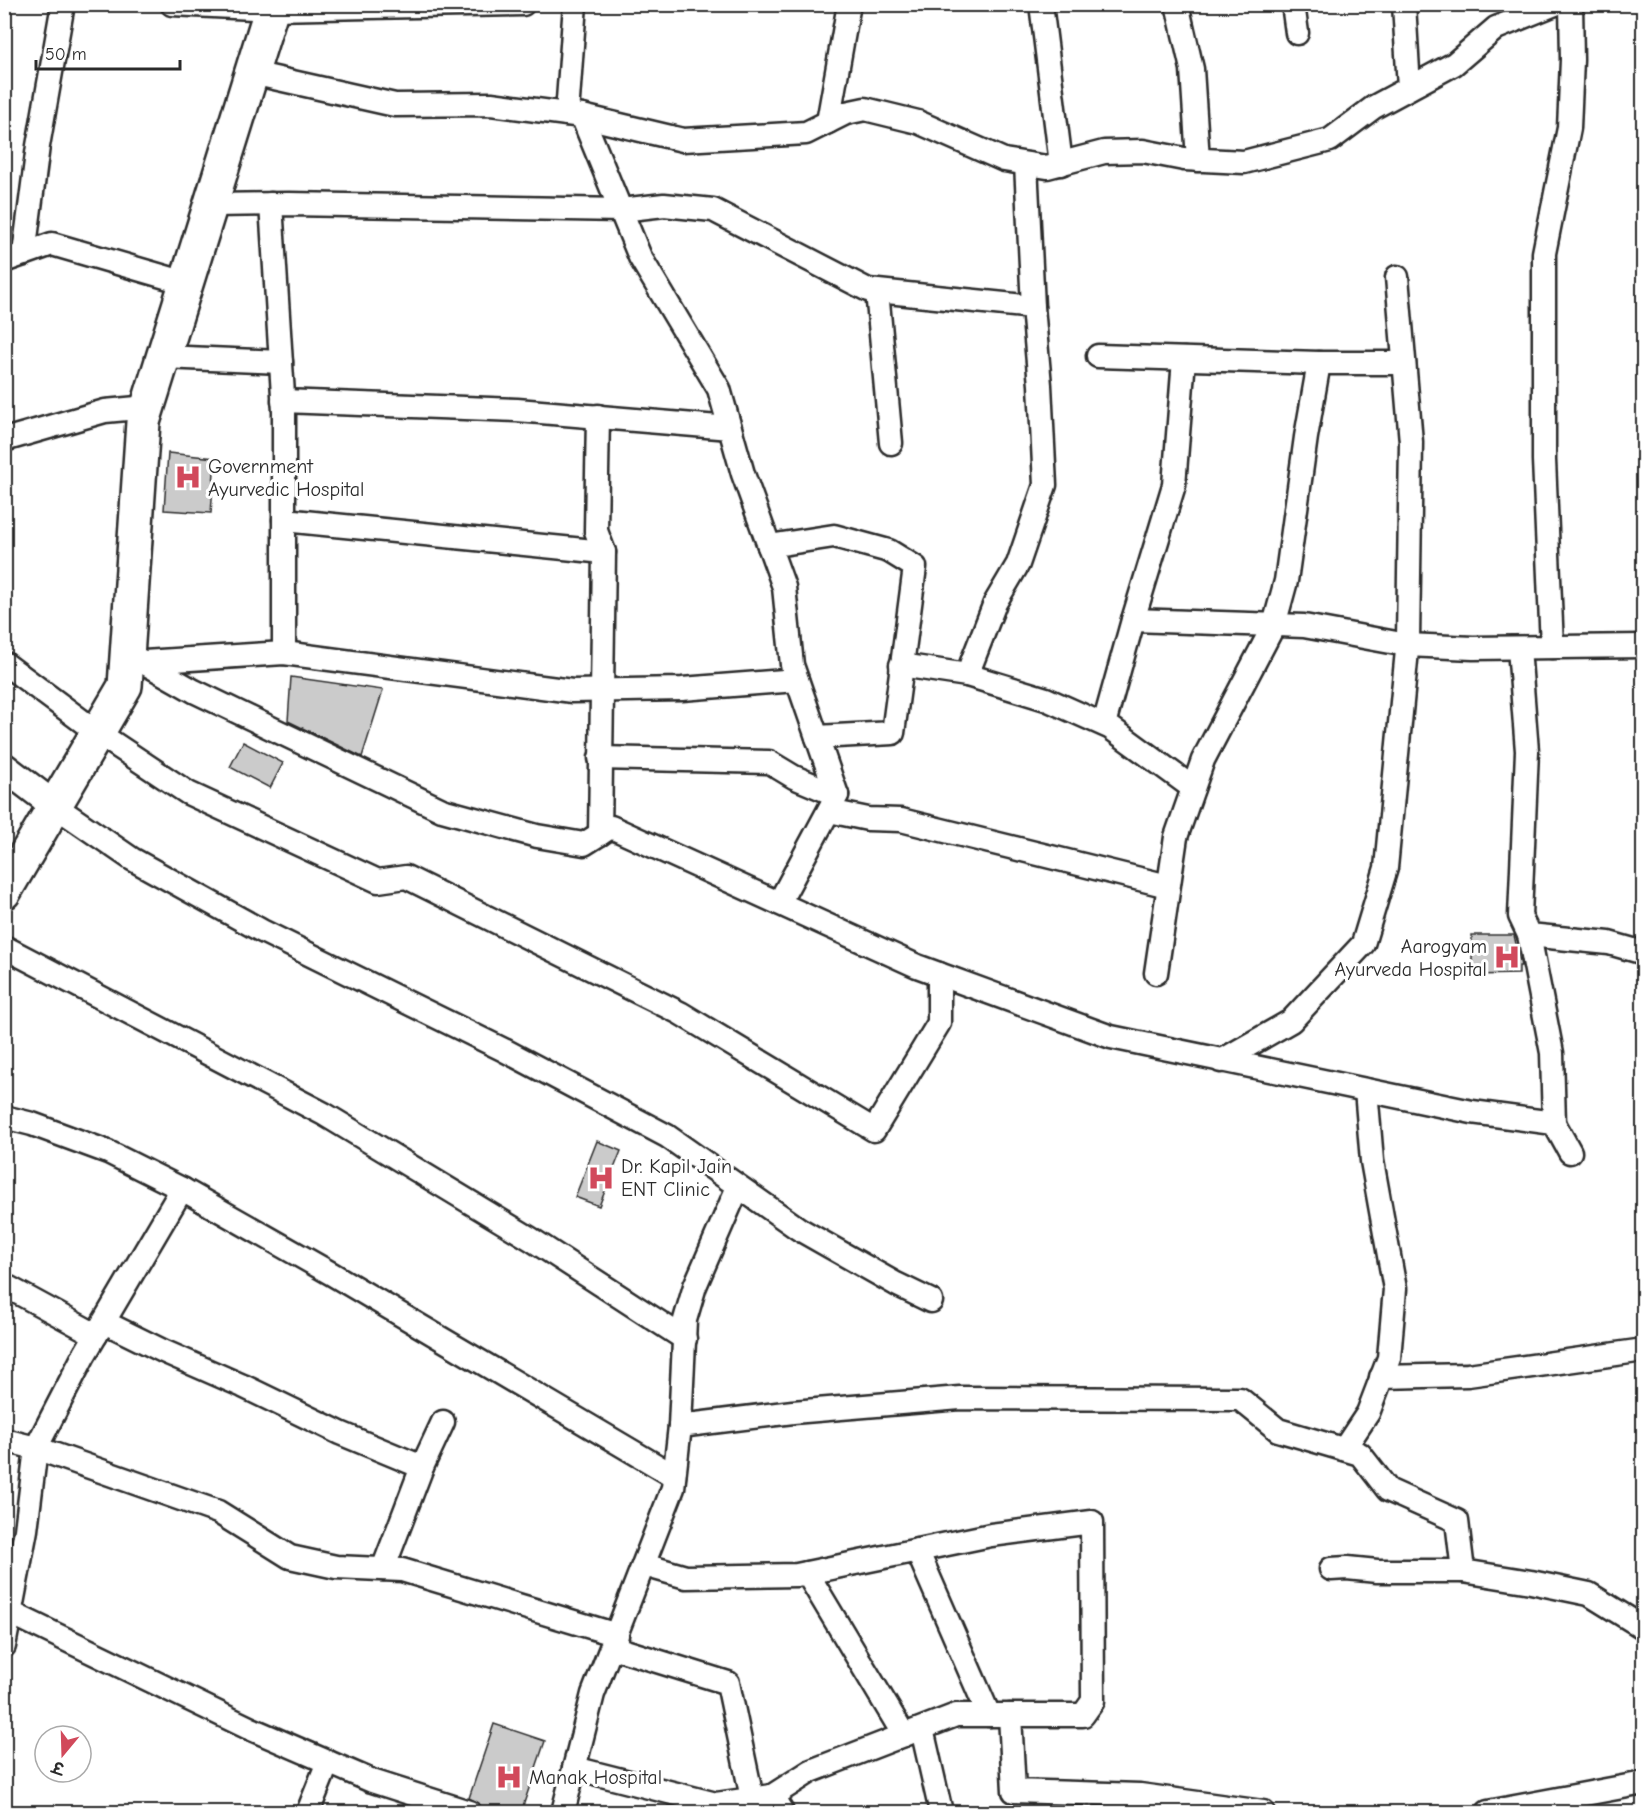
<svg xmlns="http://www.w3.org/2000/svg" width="1648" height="1817" viewBox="0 0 1648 1817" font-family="'Comic Neue','Playpen Sans Deva',sans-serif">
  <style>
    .building { fill: #cbcbcb; stroke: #2b2b2b; stroke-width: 1.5 }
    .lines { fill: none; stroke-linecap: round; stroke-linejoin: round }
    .minor-casing { stroke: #2b2b2b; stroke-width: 27 }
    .tertiary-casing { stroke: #2b2b2b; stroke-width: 32 }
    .primary-casing { stroke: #2b2b2b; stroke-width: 38 }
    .minor { stroke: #fff; stroke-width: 22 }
    .tertiary { stroke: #fff; stroke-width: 27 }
    .primary { stroke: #fff; stroke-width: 33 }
    .labels { text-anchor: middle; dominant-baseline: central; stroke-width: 6; stroke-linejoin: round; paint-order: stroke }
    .poi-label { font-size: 20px; fill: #2b2b2b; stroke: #fff; text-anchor: start }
  </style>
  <rect width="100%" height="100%" fill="#fff"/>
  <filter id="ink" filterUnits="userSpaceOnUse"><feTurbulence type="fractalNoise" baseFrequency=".0167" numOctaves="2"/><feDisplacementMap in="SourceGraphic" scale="12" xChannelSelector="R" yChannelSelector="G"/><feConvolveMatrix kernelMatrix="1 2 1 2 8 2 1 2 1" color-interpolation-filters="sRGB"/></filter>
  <g filter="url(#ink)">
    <g class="building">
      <path d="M168,453L215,458L211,513L164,510Z"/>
      <path d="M291,677L383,690L362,757L288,721Z"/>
      <path d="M243,742L283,763L270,788L230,767Z"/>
      <path d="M1472,935H1514L1521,966H1519V974L1472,975Z"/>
      <path d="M597,1141L621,1151L599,1206L575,1197Z"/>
      <path d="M494,1724L545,1741L521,1812H501L480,1806L479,1803L469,1798Z"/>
    </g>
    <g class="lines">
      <defs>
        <g id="minor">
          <path d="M172,4L272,9L523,4"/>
          <path d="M1041,4L1061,164"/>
          <path d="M1177,4L1192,69L1198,160"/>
          <path d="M1293,4L1297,33"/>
          <path d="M1404,4L1409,88"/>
          <path d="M252,73L395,105L491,104L582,116L640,257L719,389L743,474L784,587L792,665L837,795L779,903"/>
          <path d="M567,114L575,4"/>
          <path d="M582,116L683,140L806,133L846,113L865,109L918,122L1004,160L1047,167L1104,152L1143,151L1184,159L1244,162L1330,140L1374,107L1454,64L1496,28L1555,4"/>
          <path d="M828,122L849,4"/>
          <path d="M271,204L284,411V653"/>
          <path d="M211,205L289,204L621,210L664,205L713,210L868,290L1033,307"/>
          <path d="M24,254L38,146L63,4"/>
          <path d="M4,261L52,244L186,283"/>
          <path d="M877,291L891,443"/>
          <path d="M1098,356L1319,363H1404"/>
          <path d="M163,357L281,362"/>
          <path d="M283,401L517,410L730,428"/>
          <path d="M598,416L596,531L604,552L600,834"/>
          <path d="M4,440L105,411L148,407"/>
          <path d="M284,520L604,552"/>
          <path d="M769,546L834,536L889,551L915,567L893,733L817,737"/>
          <path d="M1133,620L1304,626L1407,645L1473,648L1644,646"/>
          <path d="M1552,647L1544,460V253L1569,128L1572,60L1571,4"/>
          <path d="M1519,648L1527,751L1520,916L1529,935"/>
          <path d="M127,653L194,691L442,810L537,836L584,844L611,827L917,966L1111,1037L1472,1112L1554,1123L1570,1152"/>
          <path d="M144,662L284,653L572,691L682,689L797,680"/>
          <path d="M4,663L98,733L188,793L378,881L406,877L680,1013L874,1130L939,1023V974"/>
          <path d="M901,665L967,675L1046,699L1111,728L1193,788"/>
          <path d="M967,675L995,603L1018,564L1045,485L1040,385L1033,307L1026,164"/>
          <path d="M1104,724L1133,620L1174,485L1184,359"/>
          <path d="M600,758L769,762L794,777L837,795"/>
          <path d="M55,806L132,859L262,931L504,1050L667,1136L799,1229L896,1284L931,1301"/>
          <path d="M829,811L868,819L901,820L1168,886"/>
          <path d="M4,947L324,1114L531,1239L685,1339"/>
          <path d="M1156,973L1176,837L1203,760L1274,625L1286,581L1306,437L1319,363"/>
          <path d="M1221,1061L1291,1021L1363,944L1386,868L1408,640L1411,442L1397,277"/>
          <path d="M4,1117L32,1124L108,1152L182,1189L332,1274L674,1476"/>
          <path d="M1554,1123L1552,1053L1529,935L1609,943L1644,953"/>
          <path d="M4,1285L96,1335"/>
          <path d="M104,1322L163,1351L243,1386L340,1433L422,1467"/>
          <path d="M1381,1377L1468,1375L1644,1350"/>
          <path d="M680,1426L793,1412L960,1398L1240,1399L1278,1430L1360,1454L1388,1490L1457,1521L1463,1571"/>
          <path d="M4,1440L36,1448L218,1512L290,1557L336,1567L402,1570L617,1635"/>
          <path d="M1344,1449L1368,1413L1389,1358L1395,1289L1372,1161L1366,1090"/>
          <path d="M917,1550L989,1715"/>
          <path d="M644,1565L686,1577L797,1575L991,1535L1092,1522L1093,1701L1083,1715H956L811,1771L772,1796"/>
          <path d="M383,1569L422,1467L443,1422"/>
          <path d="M1331,1569L1347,1568L1377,1571H1463L1531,1582L1589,1594L1644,1628"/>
          <path d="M807,1573L904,1735"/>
          <path d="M11,1613L249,1728L372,1781L469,1812"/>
          <path d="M4,1646L26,1530L36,1448L83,1357L182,1189"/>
          <path d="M612,1647L728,1683L752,1798"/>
          <path d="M1010,1715L1014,1791L1140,1795L1263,1812"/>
          <path d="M922,1729L941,1812"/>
          <path d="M574,1768L716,1804L772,1796L782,1812"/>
          <path d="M308,1812L328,1762"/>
          <path d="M563,1812L593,1694L673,1488L680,1426L685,1320L695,1286L738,1187"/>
          <path d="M1488,1812L1644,1783"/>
        </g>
        <path id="tertiary" d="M4,767L55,806"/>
        <path id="primary" d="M4,892L125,686L143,422L273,4"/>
      </defs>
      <use href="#minor" class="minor-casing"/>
      <use href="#tertiary" class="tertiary-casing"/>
      <use href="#primary" class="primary-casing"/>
      <use href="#minor" class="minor"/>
      <use href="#tertiary" class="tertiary"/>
      <use href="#primary" class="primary"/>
    </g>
  </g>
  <defs>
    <symbol id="hospital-bare" viewBox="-9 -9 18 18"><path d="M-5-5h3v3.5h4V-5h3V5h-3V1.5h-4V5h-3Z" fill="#d1495b" stroke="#fff" stroke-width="2.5" paint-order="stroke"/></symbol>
  </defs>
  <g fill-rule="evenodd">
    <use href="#hospital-bare" x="169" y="458" width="38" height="38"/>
    <use href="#hospital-bare" x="1488" y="938" width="38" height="38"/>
    <use href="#hospital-bare" x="582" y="1159" width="38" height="38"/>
    <use href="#hospital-bare" x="490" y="1758" width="38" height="38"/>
  </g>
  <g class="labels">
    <g class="poi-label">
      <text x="208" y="466">Government<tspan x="208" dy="23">Ayurvedic Hospital</tspan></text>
      <text x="1487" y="946" text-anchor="end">Aarogyam<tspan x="1487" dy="23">Ayurveda Hospital</tspan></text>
      <text x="621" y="1166">Dr. Kapil Jain<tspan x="621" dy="23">ENT Clinic</tspan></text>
      <text x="529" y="1777">Manak Hospital</text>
    </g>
  </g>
  <rect width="1648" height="1817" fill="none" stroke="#fff" stroke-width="24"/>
  <rect x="12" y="12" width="1624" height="1793" fill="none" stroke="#2b2b2b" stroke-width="2" filter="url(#ink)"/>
  <g transform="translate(63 1754) rotate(199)"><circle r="28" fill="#ffffff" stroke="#aaaaaa" stroke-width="1.5"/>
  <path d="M0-4.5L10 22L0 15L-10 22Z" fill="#d1495b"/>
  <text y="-9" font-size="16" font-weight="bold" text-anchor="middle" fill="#2b2b2b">उ</text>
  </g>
  <path d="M36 60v9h144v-9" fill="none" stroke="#2b2b2b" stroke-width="3"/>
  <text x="45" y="60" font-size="18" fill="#2b2b2b" stroke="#ffffff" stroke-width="4.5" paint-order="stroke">50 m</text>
</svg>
